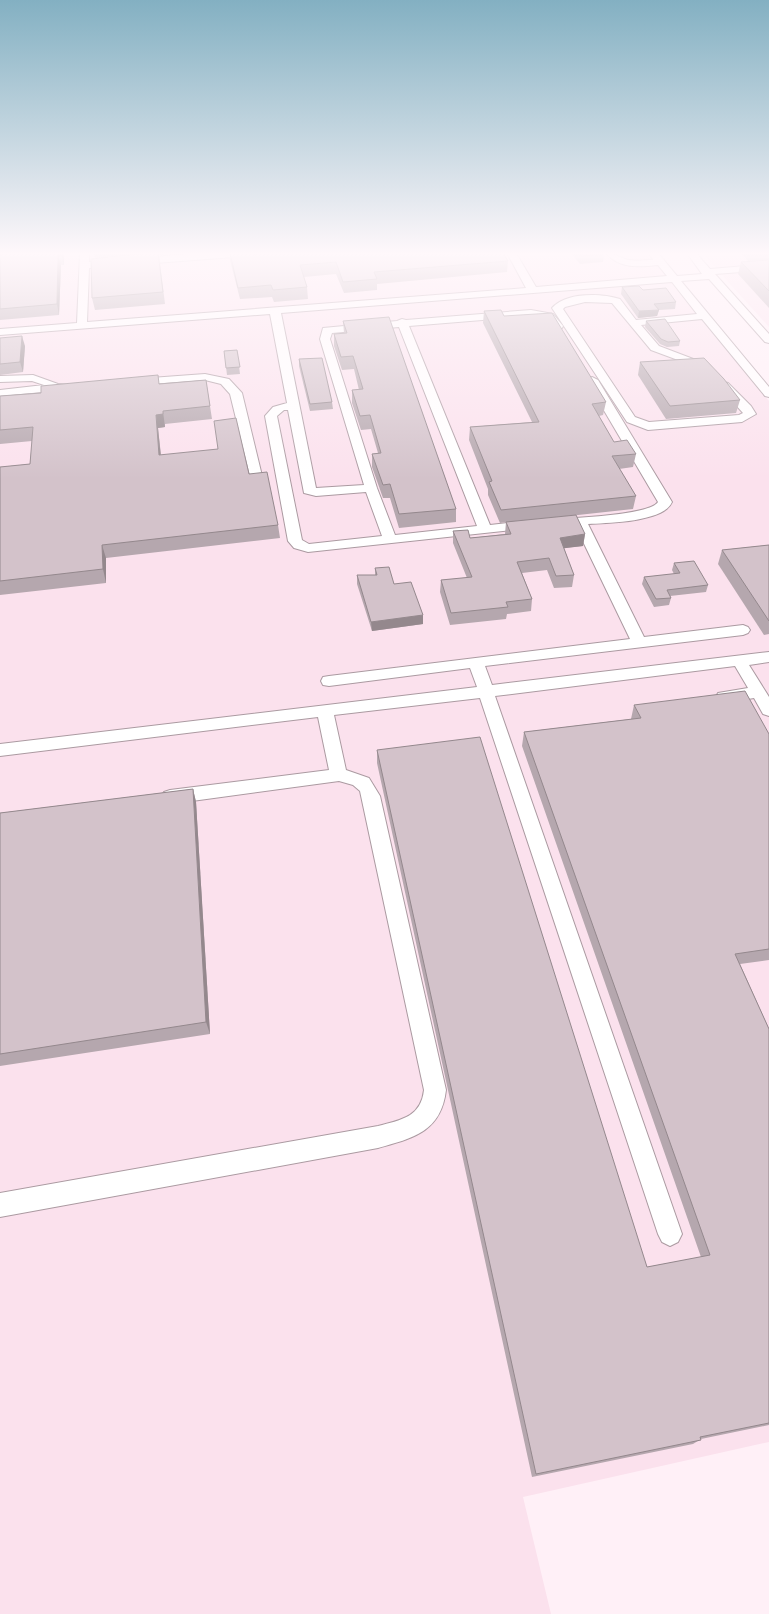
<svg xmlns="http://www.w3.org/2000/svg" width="769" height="1614" viewBox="0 0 769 1614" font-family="'PT Serif',serif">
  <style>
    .built { fill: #fbe1ed }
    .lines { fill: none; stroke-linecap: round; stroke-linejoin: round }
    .minor-casing { stroke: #ab9aa1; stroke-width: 2 }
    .minor { fill: #fff; fill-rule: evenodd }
    .wall { fill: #b5a7ae }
    .shaded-wall { fill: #94888d }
    .building { fill: #d3c2ca; stroke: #94888d }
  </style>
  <rect width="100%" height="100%" fill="#fff0f7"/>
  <g class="built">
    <path d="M0,253H649L769,401V1442L523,1497L551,1614H0Z"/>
    <path d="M702,253H769V327Z"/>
  </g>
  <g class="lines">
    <defs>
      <g id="minor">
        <path d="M89,253V262L203,253H251L247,256L89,268L87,322L526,288L507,253H516L536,287L667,276L658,265C639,267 619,269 606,253C614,253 617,256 625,259C633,262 644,260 653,260L649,253H658L677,276L702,274L687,253H696L710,269L769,264V270L715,274L769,334V343L765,342L709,279L681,281L769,387V397L765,396L702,319L641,325L659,346L709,365L711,367L709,369L705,370L651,350L612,303L585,302L565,307L563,309L635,417L649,422L739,415L743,413L718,385L724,382L728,383L751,406L756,414L742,422L648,430L627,422L552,308C566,292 601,293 620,299L636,320L697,314L672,282L281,313L316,488L364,485L320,339L323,328L397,321L402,319L406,320L531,310L553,314L563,326L562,328H554L546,319L531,316L409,326L490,525L527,521L534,525L532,528L308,552L294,548L288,541L265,416L273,407L287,403L270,314L0,335V329L77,323L80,254ZM399,327L477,526L395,535L377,488L330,339L332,333ZM284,410H288L304,493L316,496L366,492L382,536L309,544L302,540L277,416Z"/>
        <path d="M205,374L229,379L242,393L263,480L261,483L257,484L251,480L230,394L221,384L205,380L137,385L131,382L137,379Z"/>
        <path d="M33,375L58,384L68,385L70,387L64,390L0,396V390L44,385L32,381L0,382V376Z"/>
        <path d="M592,377L598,380L672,502C664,522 608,523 588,524L644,637L743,625L748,627L750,630L748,633L743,635L485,666L492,685L769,652V662L749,665L769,697V716L763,714L754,698L724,703L718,701L716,697L718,693L748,688L735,666L495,696L682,1234L678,1242L670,1246L662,1242L658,1234L480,698L334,715L346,770L369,778L380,796L446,1090C441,1132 413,1138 378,1148L0,1217V1193L378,1126C401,1120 421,1117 424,1090L360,791L353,785L339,781L170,804L164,802L161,797L164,792L170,790L329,770L318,717L0,756V744L477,687L470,668L329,686L323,685L321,681L323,677L329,676L630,639L575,525L556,527L549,523L556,519C574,518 650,515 658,502L586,380Z"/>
      </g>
    </defs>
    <use href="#minor" class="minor-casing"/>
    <use href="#minor" class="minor"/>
  </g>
  <g class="wall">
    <path d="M0,253H64V265H61L59,315L0,320Z"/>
    <path d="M94,253H173L159,255L165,304L95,310L92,298L95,258Z"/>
    <path d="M230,253H503L508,261L507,272L377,284V290L344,293L336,274L304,277L307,287L308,299L274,302L272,297L240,299L230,260Z"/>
    <path d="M571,253H603L604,254L603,262L580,264Z"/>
    <path d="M741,253H769V308L738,274L741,262H749Z"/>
    <path d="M622,287L643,290L676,302L675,309L659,310L657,316L638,318L621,294Z"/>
    <path d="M484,311L504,316L606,402L603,415L599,416L614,442L636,454L633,467L619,469L636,496L633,509L523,521L585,534L583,546L564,548L574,575L572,587L554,588L547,570L522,573L532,599L531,611L507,614L506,619L450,625L440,592L441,580L467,578L453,543V531L470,538L505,534L506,522L500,523L488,495V489L469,440L470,427L532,422L483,323Z"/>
    <path d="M343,321L456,509V522L399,528L390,498H383L372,467V454L378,453L371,429L361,430L352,403V390H359L354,369L342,370L334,346V334L344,333Z"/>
    <path d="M646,321L680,341L679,346L667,347L660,344L645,327Z"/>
    <path d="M0,338L25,346L23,372L0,375Z"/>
    <path d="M237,350L240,374L227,375L224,351Z"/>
    <path d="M299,359L332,402L333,409L310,411L299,366Z"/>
    <path d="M640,362L740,400L736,413L666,419L638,375Z"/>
    <path d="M206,380L212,419L165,424V427L158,428L161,455L249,474L278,525L280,538L106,558V583L0,595V467L30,464L32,441L0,444V396L160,384Z"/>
    <path d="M769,545V634L764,635L718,564L722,550Z"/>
    <path d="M674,563L708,585L706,592L670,596L671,598L669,605L654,607L642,584L644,577L674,574L672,570Z"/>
    <path d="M375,568L394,584L423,615V624L372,631L357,584V575H375Z"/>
    <path d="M634,705L769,734V960L740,964L769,1029V1425L701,1439L693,1444L532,1477L377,763V750L647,1267L701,1257L522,746L524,732L631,719Z"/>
    <path d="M193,789L196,802L210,1034L0,1066V813Z"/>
  </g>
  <g class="shaded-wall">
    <path d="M61,253H64V265Z"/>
    <path d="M58,254L61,265L59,315L57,304Z"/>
    <path d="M659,310L657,316L638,318L639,311Z"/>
    <path d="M22,336L25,346L23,372L20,362Z"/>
    <path d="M163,411L165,427L158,428L162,468L159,455L156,415Z"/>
    <path d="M585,534L583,546L558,549L560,538Z"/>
    <path d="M102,545L106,558V583L103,569Z"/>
    <path d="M423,615V624L372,631L371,622Z"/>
    <path d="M193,789L196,802L210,1034L206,1022Z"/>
  </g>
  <g class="building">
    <path d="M0,253H61L58,254L57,304L0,309Z"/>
    <path d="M148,253H158L163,292L92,298L91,259Z"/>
    <path d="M230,253H503L508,261L374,272L377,279L343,282L336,262L300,265L307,287L273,290L271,285L238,288Z"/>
    <path d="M579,253H603L604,254L581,256Z"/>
    <path d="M769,260V291L741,262Z"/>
    <path d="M639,286L643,290L666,288L676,302L654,304L659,310L639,311L622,287Z"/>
    <path d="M501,310L504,316L552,313L606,402L592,404L614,442L627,440L636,454L612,456L636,496L501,510L489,482L492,481L470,427L539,422L484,311Z"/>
    <path d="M389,317L456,509L399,514L390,484L383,485L372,454L381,453L370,415L360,416L352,390L363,389L353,356L341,357L334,334L347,333L343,321Z"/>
    <path d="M665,319L680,341L668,342L661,339L646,321Z"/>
    <path d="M22,336L20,362L0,364V338Z"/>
    <path d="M237,350L240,367L226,368L224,351Z"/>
    <path d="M322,358L332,402L310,404L299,359Z"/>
    <path d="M704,358L724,379L740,400L670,406L640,362Z"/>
    <path d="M158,375L159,384L206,380L210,406L163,411V414L156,415L159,455L218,449L214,421L236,418L249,474L267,472L278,525L102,545L103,569L0,581V467L30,464L33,427L0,430V396L41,393V386Z"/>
    <path d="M576,515L585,534L560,538L574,575L556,576L549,558L517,562L532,599L506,602L508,607L451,613L441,580L472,577L453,531L468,530L470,538L511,534L506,522Z"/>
    <path d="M769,545V621L722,550Z"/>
    <path d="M694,561L708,585L667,590L671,598L656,599L644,577L680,573L674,563Z"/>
    <path d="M389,567L394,584L411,582L423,615L371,622L357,575H377L375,568Z"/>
    <path d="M745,691L769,734V949L735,954L769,1029V1423L700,1437L701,1440L536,1474L377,750L480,737L647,1267L710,1255L524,732L641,718L634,705Z"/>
    <path d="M193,789L206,1022L0,1054V813Z"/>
  </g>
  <linearGradient id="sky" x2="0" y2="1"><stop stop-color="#83b0c2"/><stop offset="0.53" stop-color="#fff8fb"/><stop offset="1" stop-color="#fff8fb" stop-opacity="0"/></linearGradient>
  <rect width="769" height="479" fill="url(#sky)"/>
</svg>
